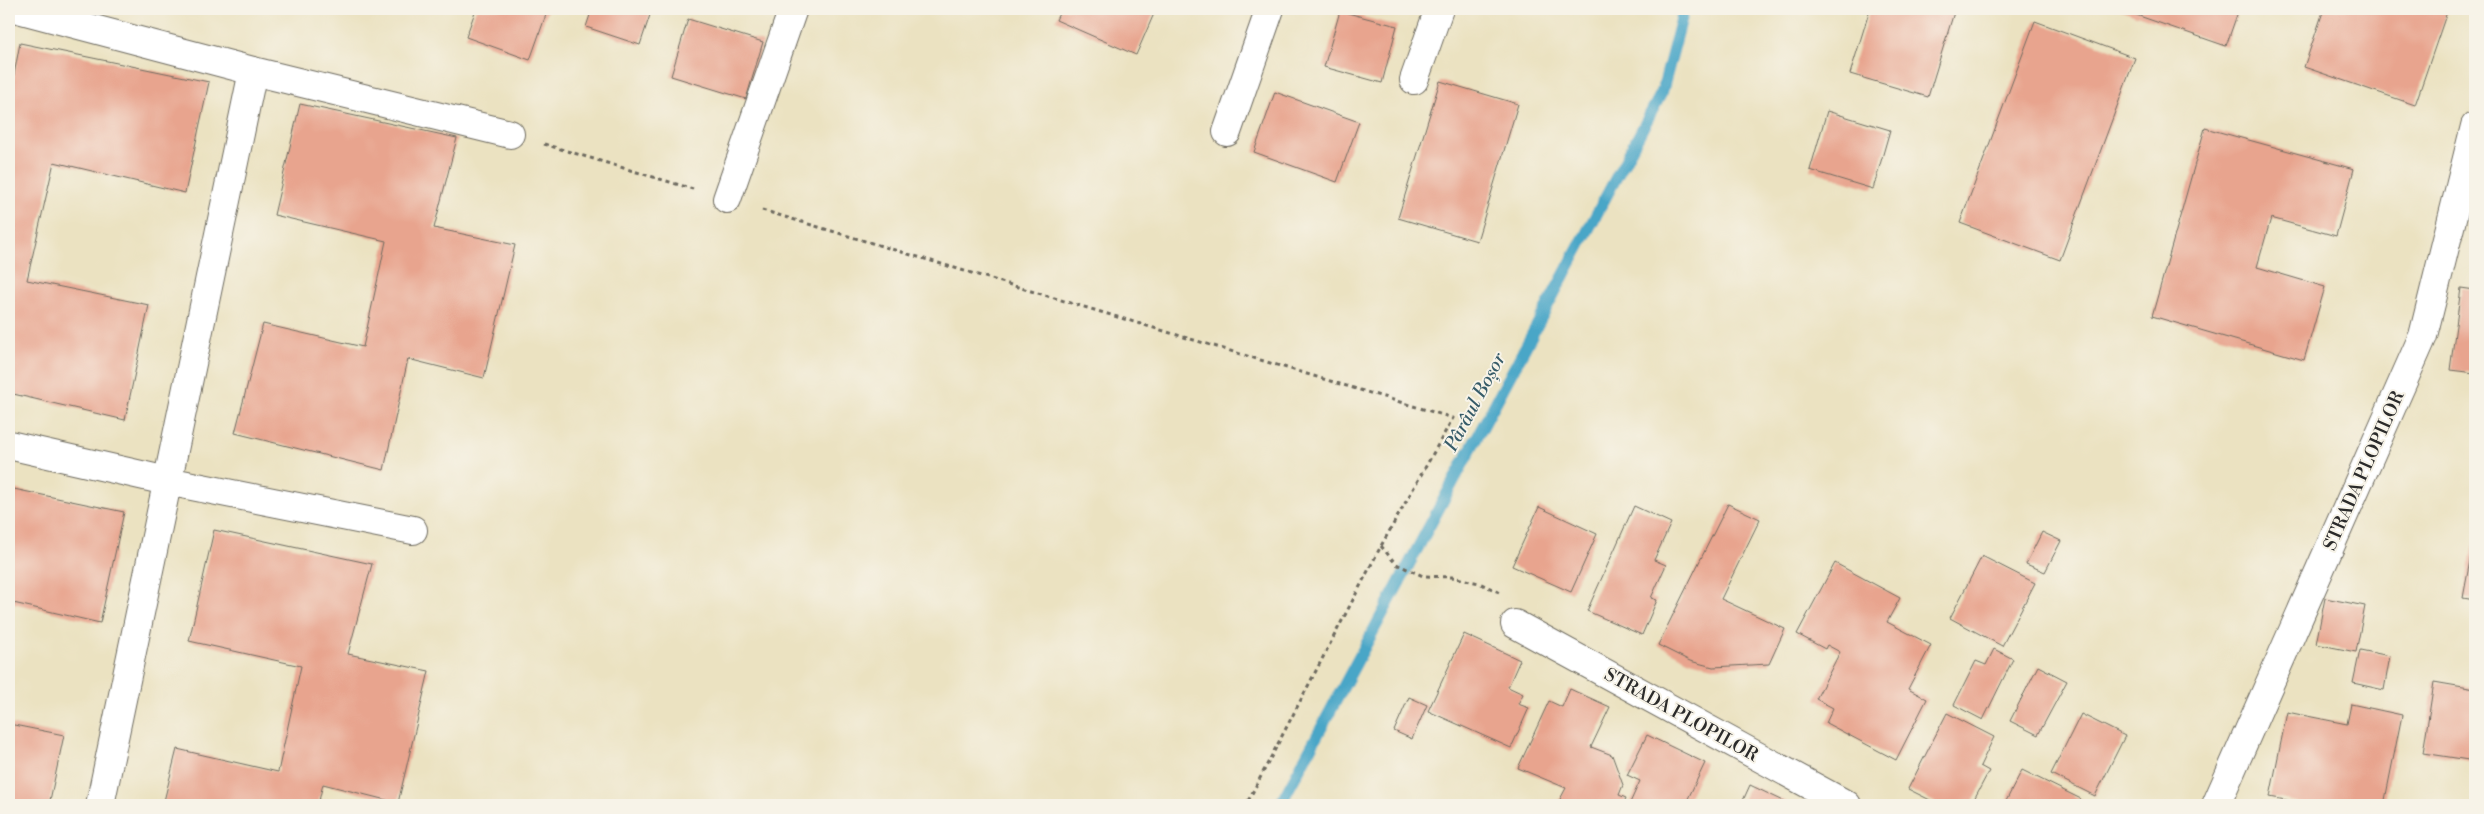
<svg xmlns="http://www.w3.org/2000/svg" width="2484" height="814" viewBox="0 0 2484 814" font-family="'Libre Bodoni',serif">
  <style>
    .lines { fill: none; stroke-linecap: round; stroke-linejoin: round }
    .stream { stroke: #48a6c7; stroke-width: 12 }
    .building { fill: #e8a48e }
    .minor-casing { stroke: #6e6b60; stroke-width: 30 }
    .path { stroke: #6e6b60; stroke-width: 3; stroke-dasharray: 4 4; stroke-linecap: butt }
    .minor { stroke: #fff; stroke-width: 28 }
    .labels { text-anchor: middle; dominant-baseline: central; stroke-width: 4; stroke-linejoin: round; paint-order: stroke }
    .street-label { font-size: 18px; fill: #2b2b2b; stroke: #f7f3e8 }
    .water-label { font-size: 19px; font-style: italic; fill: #375c69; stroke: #f7f3e8 }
  </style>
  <rect width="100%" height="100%" fill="#f7f3e8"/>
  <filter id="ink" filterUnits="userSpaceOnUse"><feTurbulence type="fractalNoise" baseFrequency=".02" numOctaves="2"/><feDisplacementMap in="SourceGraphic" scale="10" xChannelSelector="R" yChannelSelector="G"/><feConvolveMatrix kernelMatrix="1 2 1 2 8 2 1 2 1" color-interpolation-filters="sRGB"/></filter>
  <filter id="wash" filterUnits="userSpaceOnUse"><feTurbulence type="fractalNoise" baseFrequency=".0096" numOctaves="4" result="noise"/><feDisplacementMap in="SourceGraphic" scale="20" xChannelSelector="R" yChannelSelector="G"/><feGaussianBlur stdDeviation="1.12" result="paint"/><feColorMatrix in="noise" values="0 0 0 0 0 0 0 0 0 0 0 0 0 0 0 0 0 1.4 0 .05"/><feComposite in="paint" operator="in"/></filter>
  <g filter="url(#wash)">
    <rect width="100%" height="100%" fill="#ebe2c1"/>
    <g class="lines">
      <path class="stream" d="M1280,805L1662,92L1684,9"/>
    </g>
    <g id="blocks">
      <g class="building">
        <path d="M476,9H548L530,60L466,37Z"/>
        <path d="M592,9H652L640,45L586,27Z"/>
        <path d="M1061,9H1156L1136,55L1056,20Z"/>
        <path d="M1870,9H1955L1928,97L1850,74Z"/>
        <path d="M2119,9H2239L2226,46Z"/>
        <path d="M2324,9H2448L2415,105L2304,67Z"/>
        <path d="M1340,11L1397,26L1382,83L1324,67Z"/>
        <path d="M688,19L763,42L746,99L671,76Z"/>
        <path d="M2035,21L2135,58L2060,260L1960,223Z"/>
        <path d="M20,43L209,82L185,193L54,162L27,280L149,305L125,420L9,393V101Z"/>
        <path d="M1440,81L1518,104L1477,241L1398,218Z"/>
        <path d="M1275,92L1359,122L1337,182L1254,152Z"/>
        <path d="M300,104L457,138L434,228L515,245L484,378L408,359L384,470L235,433L263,324L363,347L386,241L274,215Z"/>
        <path d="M1827,111L1890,130L1873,189L1810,170Z"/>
        <path d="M2205,128L2354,169L2336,236L2271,218L2257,267L2325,287L2304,360L2152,316Z"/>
        <path d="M2461,288L2475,290V373L2450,370Z"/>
        <path d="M9,488L124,512L100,623L9,602Z"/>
        <path d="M1728,504L1760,519L1721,599L1785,629L1769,664L1713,667L1690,661L1658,645Z"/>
        <path d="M1634,506L1671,523L1654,560L1666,565L1651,598L1657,600L1642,635L1587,611Z"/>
        <path d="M1539,507L1597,534L1571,592L1512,566Z"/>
        <path d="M214,530L372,564L348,654L429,671L398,803L323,784L318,805H163L177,749L278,772L301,666L189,641Z"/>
        <path d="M2042,532L2061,541L2045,572L2026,564Z"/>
        <path d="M2474,539H2475V600L2463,598Z"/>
        <path d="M1982,556L2035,583L2002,646L1950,618Z"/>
        <path d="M1835,563L1900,598L1887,622L1931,645L1908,689L1927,699L1896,760L1826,723L1833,708L1816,699L1840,652L1827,645L1825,649L1797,634Z"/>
        <path d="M2325,598L2365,606L2356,652L2316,644Z"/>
        <path d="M1464,634L1520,660L1508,687L1523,694L1518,704L1529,708L1511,748L1428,711Z"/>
        <path d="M1994,649L2013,659L1983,720L1954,705L1976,661L1986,665Z"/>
        <path d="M2360,650L2390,656L2384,690L2353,683Z"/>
        <path d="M2038,666L2067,681L2038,735L2010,721Z"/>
        <path d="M2434,682L2475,689V761L2423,753Z"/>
        <path d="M1570,689L1610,707L1591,747L1612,755L1623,785L1619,795L1626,798L1623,805H1557L1566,788L1518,768L1549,701L1562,707Z"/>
        <path d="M1409,697L1427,705L1412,739L1394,731Z"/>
        <path d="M2351,704L2402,715L2384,805H2311L2270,797L2287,712L2347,724Z"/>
        <path d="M1947,713L1994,737L1980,766L1989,771L1971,805H1940L1908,789Z"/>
        <path d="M2081,714L2125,736L2095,796L2051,774Z"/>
        <path d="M9,724L64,735L49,805H9Z"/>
        <path d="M1647,735L1705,763L1685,805H1629L1640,781L1627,775Z"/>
        <path d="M2022,770L2081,799L2077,805H2004Z"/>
        <path d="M1750,785L1792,805H1741Z"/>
      </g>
    </g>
  </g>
  <g filter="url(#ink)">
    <use href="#blocks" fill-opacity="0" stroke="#6e6b60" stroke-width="1"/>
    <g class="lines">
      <defs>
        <g id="minor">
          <path d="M18,9L253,71L510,134"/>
          <path d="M1414,80L1439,9"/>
          <path d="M1227,132L1270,9"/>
          <path d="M727,199L793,9"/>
          <path d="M9,445L167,481L413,530"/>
          <path d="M1515,624L1847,805"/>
          <path d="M100,805L253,71"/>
          <path d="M2216,805L2423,336L2475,126"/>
        </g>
      </defs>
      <use href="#minor" class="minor-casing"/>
      <g class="path">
        <path d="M544,144L693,189"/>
        <path d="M762,210L1453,418L1381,546L1246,805"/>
        <path d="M1381,546L1396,564L1423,576L1452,577L1479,583L1499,592"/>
      </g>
      <use href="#minor" class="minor"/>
    </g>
  </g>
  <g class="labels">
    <g class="street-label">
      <text transform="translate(2364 471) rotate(-66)">STRADA PLOPILOR</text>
      <text transform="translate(1681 715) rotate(29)">STRADA PLOPILOR</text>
    </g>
    <g class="water-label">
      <text transform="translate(1475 402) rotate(-62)">Pârâul Boșor</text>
    </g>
  </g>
  <rect width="2484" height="814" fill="none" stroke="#f7f3e8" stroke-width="30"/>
</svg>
